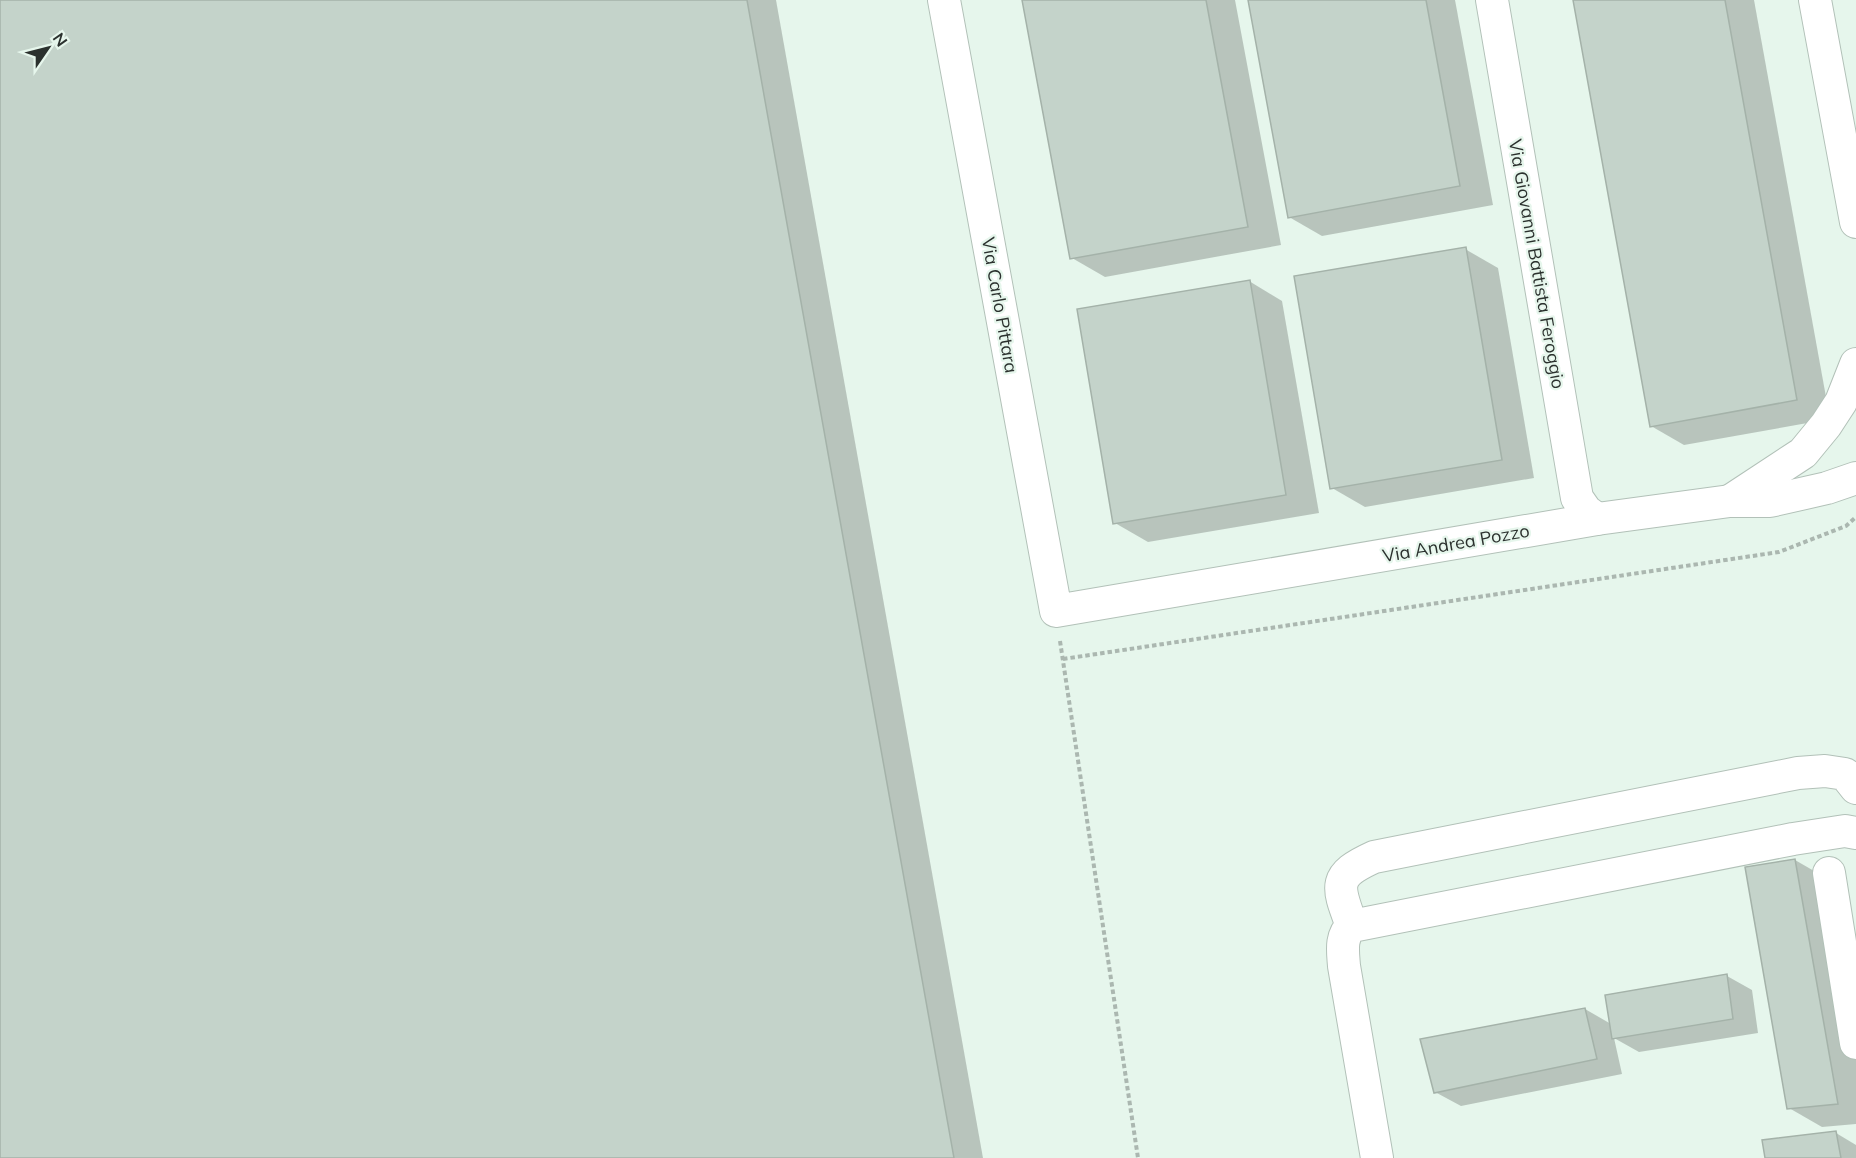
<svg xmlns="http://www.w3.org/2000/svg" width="1856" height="1158" viewBox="0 0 1856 1158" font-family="Mulish,sans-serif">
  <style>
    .shadow { fill: #0003 }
    .building { fill: #c4d3ca; stroke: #a4b2a9; stroke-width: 1.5 }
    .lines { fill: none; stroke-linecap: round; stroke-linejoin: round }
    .minor-casing { stroke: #b2c1b8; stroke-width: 34 }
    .path { stroke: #abb7b0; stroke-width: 4; stroke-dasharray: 4.5 3; stroke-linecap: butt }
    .minor { stroke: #fff; stroke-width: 32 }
    .labels { text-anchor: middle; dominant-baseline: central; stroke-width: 4.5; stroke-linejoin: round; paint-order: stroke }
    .street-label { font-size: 18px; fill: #2b312e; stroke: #e6f6ec }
  </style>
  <rect width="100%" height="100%" fill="#e6f6ec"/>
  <g class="shadow">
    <path d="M0,0H776L983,1158H0Z"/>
    <path d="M1024,0H1235L1281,245L1105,277L1072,258Z"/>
    <path d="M1249,0H1455L1493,205L1322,236L1289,217Z"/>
    <path d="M1574,0H1754L1830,419L1684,445L1651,426Z"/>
    <path d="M1465,249L1498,268L1534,478L1365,507L1332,488Z"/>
    <path d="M1249,281L1282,301L1319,513L1148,542L1115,523Z"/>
    <path d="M1795,860L1828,879L1856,1040V1124L1822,1127L1789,1108Z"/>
    <path d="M1727,976L1752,990L1758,1033L1639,1052L1614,1038L1622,1074L1461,1106L1435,1092L1585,1009L1611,1024Z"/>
    <path d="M1836,1133L1856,1145V1158H1766Z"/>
  </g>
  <g class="building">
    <path d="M0,0H747L954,1158H0Z"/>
    <path d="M1022,0H1206L1248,227L1070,259Z"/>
    <path d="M1248,0H1426L1460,186L1288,218Z"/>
    <path d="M1573,0H1725L1797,400L1650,427Z"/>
    <path d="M1466,247L1502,460L1330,489L1294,276Z"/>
    <path d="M1250,280L1286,495L1113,524L1077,309Z"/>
    <path d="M1795,859L1838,1104L1787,1109L1745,867Z"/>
    <path d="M1727,974L1733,1019L1612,1039L1605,995Z"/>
    <path d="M1585,1008L1597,1059L1434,1093L1420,1039Z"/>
    <path d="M1836,1131L1841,1158H1765L1762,1140Z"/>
  </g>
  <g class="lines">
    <defs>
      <g id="minor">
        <path d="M944,0L1056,611L1597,519L1730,501H1770L1827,488L1856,478"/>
        <path d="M1492,0L1577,498L1586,511L1597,519"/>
        <path d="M1815,0L1856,222"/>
        <path d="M1730,501L1803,453L1826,425L1841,402L1856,364"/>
        <path d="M1829,873L1856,1043"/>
        <path d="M1352,926C1337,886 1332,876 1374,857L1798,773L1825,771L1845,774L1856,788"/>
        <path d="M1377,1158L1344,966C1343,952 1340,936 1352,926L1793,839L1845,831L1856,833"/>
      </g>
    </defs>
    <use href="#minor" class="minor-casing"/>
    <g class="path">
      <path d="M1060,641L1138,1158"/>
      <path d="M1063,659L1779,552L1846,526L1856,517"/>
    </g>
    <use href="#minor" class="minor"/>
  </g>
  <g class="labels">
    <g class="street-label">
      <text transform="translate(1537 264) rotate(80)">Via Giovanni Battista Feroggio</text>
      <text transform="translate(1000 305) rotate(80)">Via Carlo Pittara</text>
      <text transform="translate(1456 543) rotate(-10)">Via Andrea Pozzo</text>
    </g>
  </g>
  <g transform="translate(48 48) rotate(55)" stroke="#e6f6ec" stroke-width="4.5" paint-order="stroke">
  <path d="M0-4.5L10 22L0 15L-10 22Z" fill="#2b312e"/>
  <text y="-9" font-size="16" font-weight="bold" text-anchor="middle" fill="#2b312e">N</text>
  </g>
</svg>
